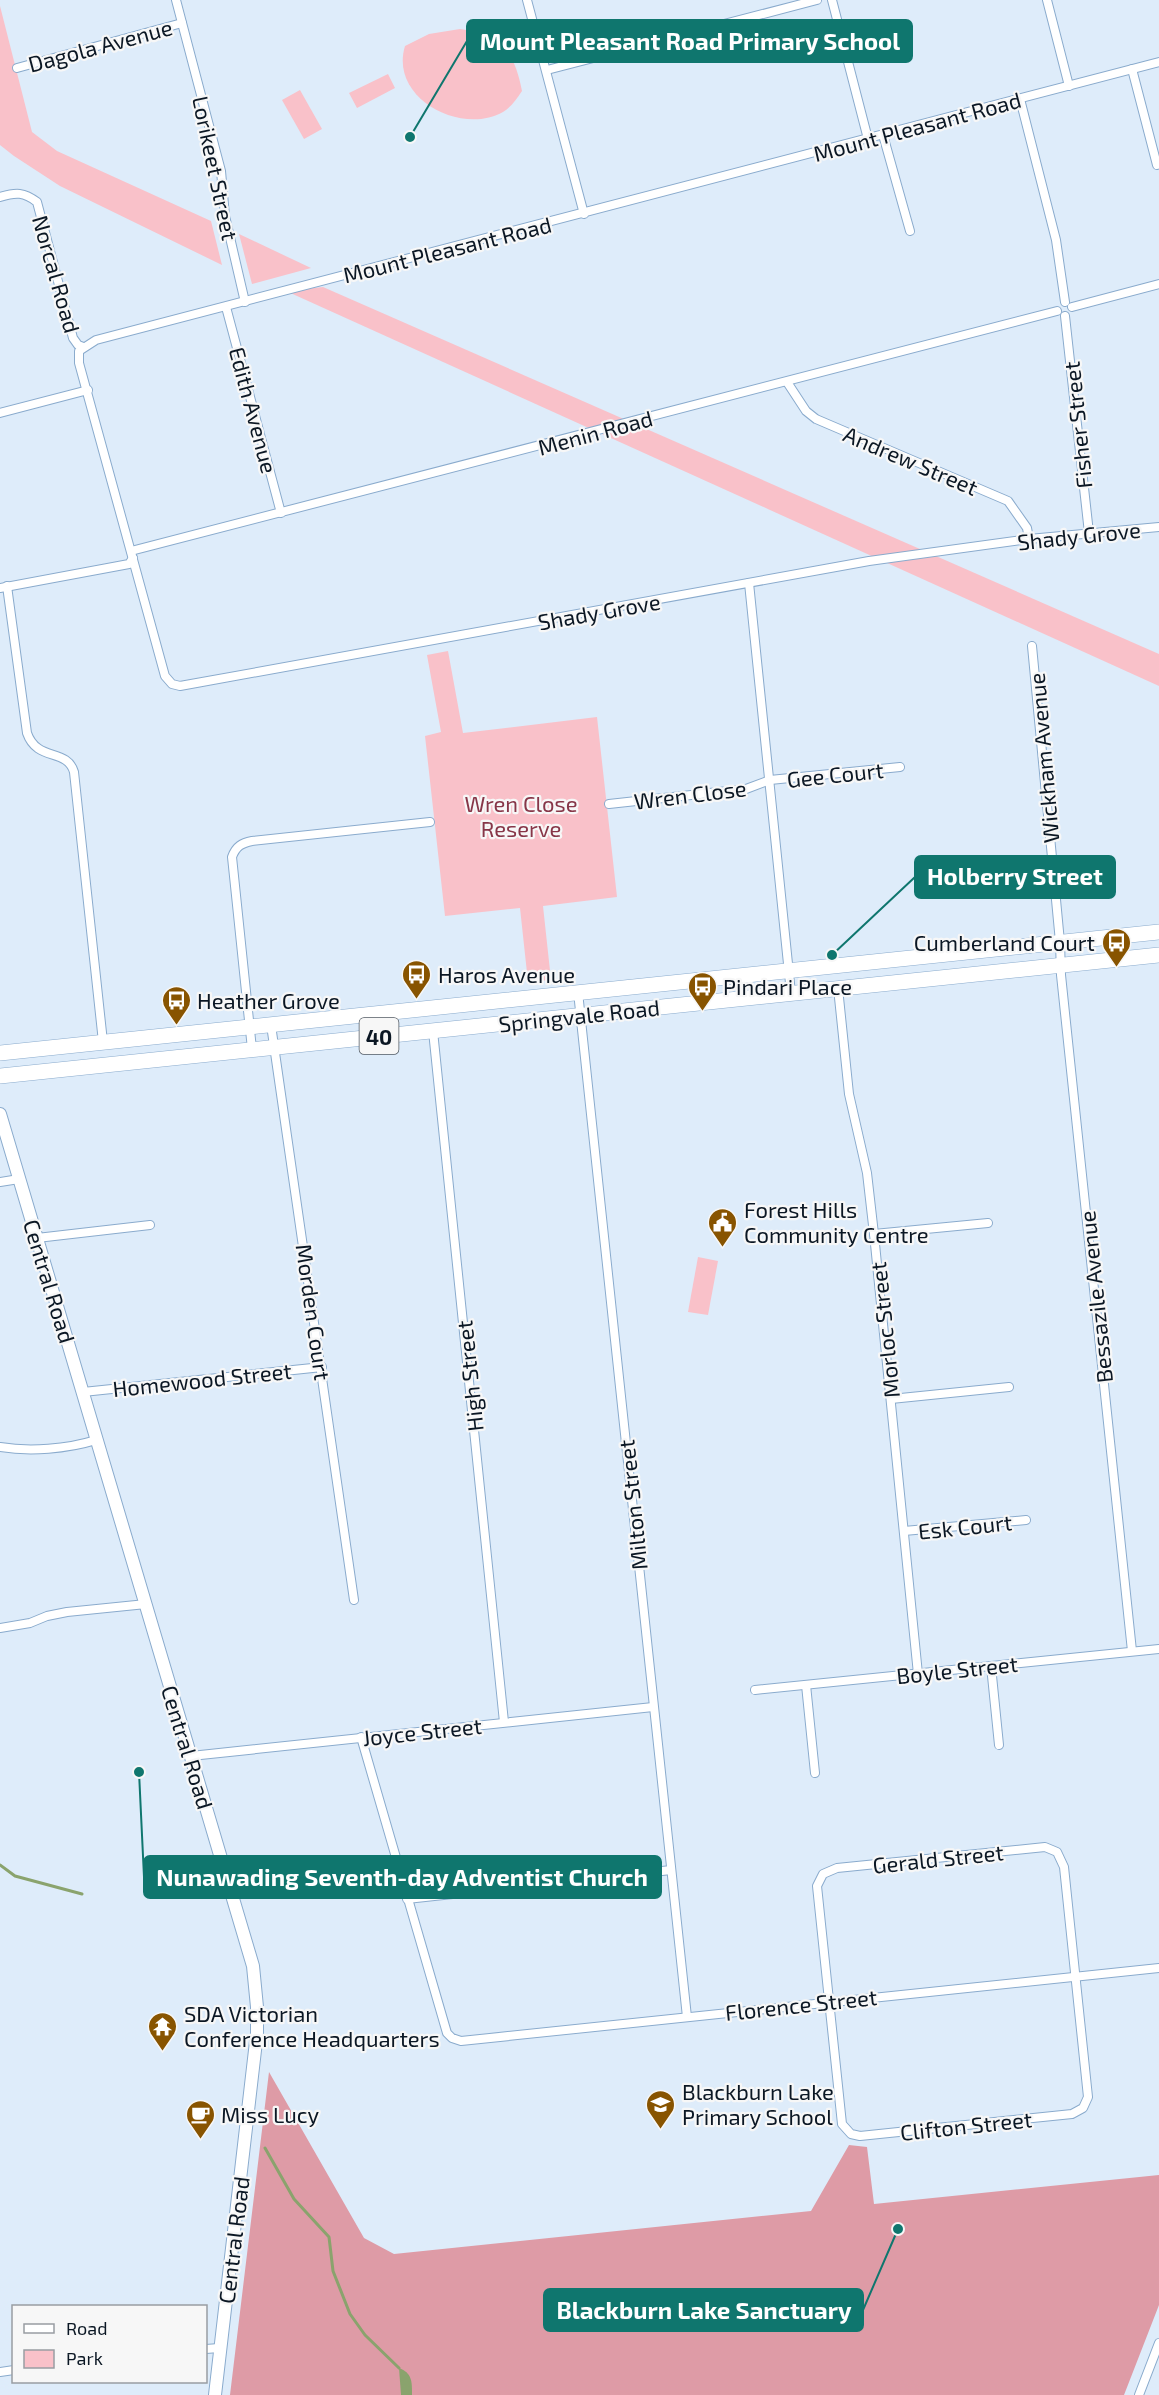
<svg xmlns="http://www.w3.org/2000/svg" width="1159" height="2395" viewBox="0 0 1159 2395" font-family="'Exo 2',sans-serif">
  <style>
    .green { fill: #f9c1c9 }
    .forest { fill: #de9ba6 }
    .water { fill: #8aa36d }
    .lines { fill: none; stroke-linecap: round; stroke-linejoin: round }
    .stream { stroke: #8aa36d; stroke-width: 3 }
    .street-casing { stroke: #8aabcd; stroke-width: 10 }
    .secondary-casing { stroke: #8aabcd; stroke-width: 14 }
    .highway-casing { stroke: #8aabcd; stroke-width: 16 }
    .street { stroke: #fff; stroke-width: 8 }
    .secondary { stroke: #fff; stroke-width: 12 }
    .highway { stroke: #fff; stroke-width: 15 }
    .labels { text-anchor: middle; dominant-baseline: central; stroke-width: 4.5; stroke-linejoin: round; paint-order: stroke }
    .shield { fill: #f7f7f7; stroke: #525a63; stroke-width: 1.5 }
    .shield-label { font-size: 21px; font-weight: bold; fill: #0b1724 }
    .street-label { font-size: 22px; fill: #0b1724; stroke: #f7f7f7 }
    .park-label { font-size: 22px; fill: #873648; stroke: #f7f7f7 }
    .poi-label { font-size: 22px; fill: #0b1724; stroke: #f7f7f7; text-anchor: start }
    .leader { fill: none; stroke: #0f766e; stroke-width: 2 }
    .callout-dot { fill: #0f766e; stroke: #f7f7f7; stroke-width: 2 }
    .callout { fill: #0f766e; stroke: #0f766e; stroke-width: 2 }
    .callout-label { font-size: 24px; text-anchor: middle; font-weight: bold; fill: #fff }
  </style>
  <rect width="100%" height="100%" fill="#deecfa"/>
  <g class="green">
    <path d="M0,6L32,132L57,151L211,221L222,265L60,186L14,156L0,145Z"/>
    <path d="M460,29C502,36 514,51 522,91C516,100 511,107 503,112C461,136 389,98 405,46L429,34Z"/>
    <path d="M388,74L395,88L357,108L349,93Z"/>
    <path d="M300,90L322,129L304,139L282,100Z"/>
    <path d="M239,234L311,268L252,284Z"/>
    <path d="M323,287L1159,654V686L286,291Z"/>
    <path d="M448,651L463,733L597,717L617,897L543,906L551,980L528,982L520,908L445,916L425,736L441,732L427,655Z"/>
    <path d="M698,1257L718,1261L708,1315L688,1312Z"/>
  </g>
  <path class="forest" d="M269,2072L364,2238L394,2254L811,2211L849,2145L867,2147L874,2204L1159,2175V2305L1124,2395H230Z"/>
  <path class="water" d="M399,2368C412,2373 412,2381 412,2395H401Z"/>
  <g class="lines">
    <g class="stream">
      <path d="M0,1865L15,1876L82,1894"/>
      <path d="M265,2148L294,2199L329,2237L333,2271L350,2314L365,2335L399,2368"/>
    </g>
    <defs>
      <g id="street">
        <path d="M176,0L221,171L225,216L245,302"/>
        <path d="M527,0L584,214"/>
        <path d="M832,0L868,139"/>
        <path d="M1047,0L1069,86"/>
        <path d="M1159,62L96,340L79,351V363L165,676L172,684L180,686L869,561L1029,539L1159,527"/>
        <path d="M17,68L182,23"/>
        <path d="M1132,69L1157,165"/>
        <path d="M547,70L817,0"/>
        <path d="M1020,99L1056,240L1065,302"/>
        <path d="M883,135L910,231"/>
        <path d="M0,197C16,192 24,192 37,202L73,338L78,345L83,347"/>
        <path d="M226,307L281,513"/>
        <path d="M1072,307L1159,284"/>
        <path d="M1065,316L1089,533"/>
        <path d="M787,382L806,411L816,419L1008,501L1027,528L1029,539"/>
        <path d="M0,413L88,390"/>
        <path d="M131,551L1057,311"/>
        <path d="M749,583L791,993"/>
        <path d="M7,586L27,733C37,762 67,748 74,772L103,1042"/>
        <path d="M0,588L129,564L133,558"/>
        <path d="M1032,646L1060,942L1061,975L1132,1651"/>
        <path d="M609,804L746,789L770,780L900,767"/>
        <path d="M838,988L849,1094L867,1173L874,1234L918,1674"/>
        <path d="M578,992L687,2017"/>
        <path d="M271,1025L354,1600"/>
        <path d="M433,1031L504,1722"/>
        <path d="M252,1049L232,857C236,846 242,843 252,841L430,822"/>
        <path d="M0,1182L19,1179"/>
        <path d="M874,1234L988,1223"/>
        <path d="M37,1238L150,1225"/>
        <path d="M83,1392L322,1367"/>
        <path d="M891,1399L1009,1387"/>
        <path d="M0,1447C30,1452 67,1449 96,1440"/>
        <path d="M904,1531L1026,1520"/>
        <path d="M0,1628L30,1623L47,1616L67,1612L146,1604"/>
        <path d="M991,1666L999,1745"/>
        <path d="M806,1685L815,1773"/>
        <path d="M755,1690L1159,1649"/>
        <path d="M361,1737L447,2033L452,2038L461,2041L1159,1968"/>
        <path d="M191,1756L653,1707"/>
        <path d="M1045,1847L1057,1852L1064,1867L1088,2097L1083,2108L1072,2114L860,2136L851,2134L842,2124L817,1886L823,1874L837,1868Z"/>
        <path d="M407,1899L671,1870"/>
        <path d="M206,2349L219,2348"/>
        <path d="M0,2372L14,2370"/>
        <path d="M1139,2395L1159,2343"/>
      </g>
      <path id="secondary" d="M0,1114L253,1966L257,2007V2033L215,2395"/>
      <g id="highway">
        <path d="M0,1053L1159,932"/>
        <path d="M0,1076L1159,955"/>
      </g>
    </defs>
    <use href="#street" class="street-casing"/>
    <use href="#secondary" class="secondary-casing"/>
    <use href="#highway" class="highway-casing"/>
    <use href="#street" class="street"/>
    <use href="#secondary" class="secondary"/>
    <use href="#highway" class="highway"/>
  </g>
  <defs>
    <symbol id="bus-pin" viewBox="-11 -11 22 30"><path d="M0 17L-7.5 6A9.5 9.5 0 1 1 7.5 6Z" fill="#885400" stroke="#f7f7f7"/><path d="M-5-6H5V4H4V6H2V4H-2V6H-4V4H-5ZM-3.5-4V0h7V-4ZM-3.5 1.2v1.5H-2V1.2ZM2 1.2v1.5H3.5V1.2Z" fill="#fff"/></symbol>
    <symbol id="civic-pin" viewBox="-11 -11 22 30"><path d="M0 17L-7.5 6A9.5 9.5 0 1 1 7.5 6Z" fill="#885400" stroke="#f7f7f7"/><path d="M-.6-6.5H3V-4.5H.6V-3L4-1V1h2V6H-6V1h2V-1L-.6-3ZM-1.2 2.5V6h2.4V2.5Z" fill="#fff"/></symbol>
    <symbol id="temple-pin" viewBox="-11 -11 22 30"><path d="M0 17L-7.5 6A9.5 9.5 0 1 1 7.5 6Z" fill="#885400" stroke="#f7f7f7"/><path d="M0-6L5-2H3V0L6.5 2.5H4V6H1.5V3h-3V6H-4V2.5H-6.5L-3 0V-2H-5Z" fill="#fff"/></symbol>
    <symbol id="school-pin" viewBox="-11 -11 22 30"><path d="M0 17L-7.5 6A9.5 9.5 0 1 1 7.5 6Z" fill="#885400" stroke="#f7f7f7"/><path d="M0-5L7-2L0 1L-7-2ZM-4 1L0 2.5L4 1V4Q0 6-4 4Z" fill="#fff"/></symbol>
    <symbol id="cafe-pin" viewBox="-11 -11 22 30"><path d="M0 17L-7.5 6A9.5 9.5 0 1 1 7.5 6Z" fill="#885400" stroke="#f7f7f7"/><path d="M-5.5-4.5H6V0H3Q3 3.5 0 3.5H-2.5Q-5.5 3.5-5.5 0ZM3-3.2v2h1.7v-2ZM-6 4.5H4V6H-6Z" fill="#fff"/></symbol>
  </defs>
  <g fill-rule="evenodd">
    <use href="#bus-pin" x="1100" y="926" width="33" height="45"/>
    <use href="#bus-pin" x="400" y="958" width="33" height="45"/>
    <use href="#bus-pin" x="686" y="970" width="33" height="45"/>
    <use href="#bus-pin" x="160" y="984" width="33" height="45"/>
    <use href="#civic-pin" x="706" y="1206" width="33" height="45"/>
    <use href="#temple-pin" x="146" y="2010" width="33" height="45"/>
    <use href="#school-pin" x="644" y="2088" width="33" height="45"/>
    <use href="#cafe-pin" x="184" y="2098" width="33" height="45"/>
  </g>
  <g class="labels">
    <rect class="shield" x="359.5" y="1018" width="39" height="36" rx="4.5"/>
    <g class="shield-label">
      <text x="379" y="1036">40</text>
    </g>
    <g class="street-label">
      <text transform="translate(100 45) rotate(-15)">Dagola Avenue</text>
      <text transform="translate(917 126) rotate(-15)">Mount Pleasant Road</text>
      <text transform="translate(216 168) rotate(78)">Lorikeet Street</text>
      <text transform="translate(447 249) rotate(-14)">Mount Pleasant Road</text>
      <text transform="translate(57 274) rotate(74)">Norcal Road</text>
      <text transform="translate(254 410) rotate(75)">Edith Avenue</text>
      <text transform="translate(1077 425) rotate(-96)">Fisher Street</text>
      <text transform="translate(595 432) rotate(-15)">Menin Road</text>
      <text transform="translate(911 460) rotate(23)">Andrew Street</text>
      <text transform="translate(1079 535) rotate(-6)">Shady Grove</text>
      <text transform="translate(599 611) rotate(-10)">Shady Grove</text>
      <text transform="translate(1043 758) rotate(-95)">Wickham Avenue</text>
      <text transform="translate(835 774) rotate(-6)">Gee Court</text>
      <text transform="translate(690 794) rotate(-7)">Wren Close</text>
      <text transform="translate(579 1015) rotate(-6)">Springvale Road</text>
      <text transform="translate(50 1281) rotate(73)">Central Road</text>
      <text transform="translate(1095 1297) rotate(-96)">Bessazile Avenue</text>
      <text transform="translate(314 1312) rotate(82)">Morden Court</text>
      <text transform="translate(884 1330) rotate(-96)">Morloc Street</text>
      <text transform="translate(469 1376) rotate(-96)">High Street</text>
      <text transform="translate(202 1379) rotate(-6)">Homewood Street</text>
      <text transform="translate(632 1505) rotate(-96)">Milton Street</text>
      <text transform="translate(965 1526) rotate(-6)">Esk Court</text>
      <text transform="translate(957 1669) rotate(-6)">Boyle Street</text>
      <text transform="translate(422 1731) rotate(-6)">Joyce Street</text>
      <text transform="translate(188 1747) rotate(73)">Central Road</text>
      <text transform="translate(938 1858) rotate(-6)">Gerald Street</text>
      <text transform="translate(801 2004) rotate(-6)">Florence Street</text>
      <text transform="translate(966 2125) rotate(-6)">Clifton Street</text>
      <text transform="translate(233 2240) rotate(-83)">Central Road</text>
    </g>
    <g class="park-label">
      <text x="521" y="803">Wren Close<tspan x="521" dy="25">Reserve</tspan></text>
    </g>
    <g class="poi-label">
      <text x="1095" y="942" text-anchor="end">Cumberland Court</text>
      <text x="438" y="974">Haros Avenue</text>
      <text x="723" y="986">Pindari Place</text>
      <text x="197" y="1000">Heather Grove</text>
      <text x="744" y="1209">Forest Hills<tspan x="744" dy="25">Community Centre</tspan></text>
      <text x="184" y="2013">SDA Victorian<tspan x="184" dy="25">Conference Headquarters</tspan></text>
      <text x="682" y="2091">Blackburn Lake<tspan x="682" dy="25">Primary School</tspan></text>
      <text x="221" y="2114">Miss Lucy</text>
    </g>
  </g>
  <path class="leader" d="M410 137L467 41M832 955L915 877M139 1772L144 1877M898 2229L863 2310"/>
  <g class="callout-dot">
    <circle cx="410" cy="137" r="6"/>
    <circle cx="832" cy="955" r="6"/>
    <circle cx="139" cy="1772" r="6"/>
    <circle cx="898" cy="2229" r="6"/>
  </g>
  <g class="callout">
    <rect x="467" y="20" width="445" height="42" rx="6"/>
    <rect x="915" y="856" width="200" height="42" rx="6"/>
    <rect x="144" y="1856" width="517" height="42" rx="6"/>
    <rect x="544" y="2289" width="319" height="42" rx="6"/>
  </g>
  <g class="callout-label">
    <text x="690" y="50">Mount Pleasant Road Primary School</text>
    <text x="1015" y="885">Holberry Street</text>
    <text x="402" y="1886">Nunawading Seventh-day Adventist Church</text>
    <text x="704" y="2319">Blackburn Lake Sanctuary</text>
  </g>
  <rect x="12" y="2305" width="195" height="78" fill="#f7f7f7" stroke="#999da3" stroke-width="1.5"/>
  <rect x="24" y="2324" width="30" height="9" fill="#ffffff" stroke="#999da3" stroke-width="1.5"/>
  <text x="66" y="2335" font-size="18" fill="#0b1724">Road</text>
  <rect x="24" y="2350" width="30" height="18" fill="#f9c1c9" stroke="#999da3" stroke-width="1.5"/>
  <text x="66" y="2365" font-size="18" fill="#0b1724">Park</text>
</svg>
